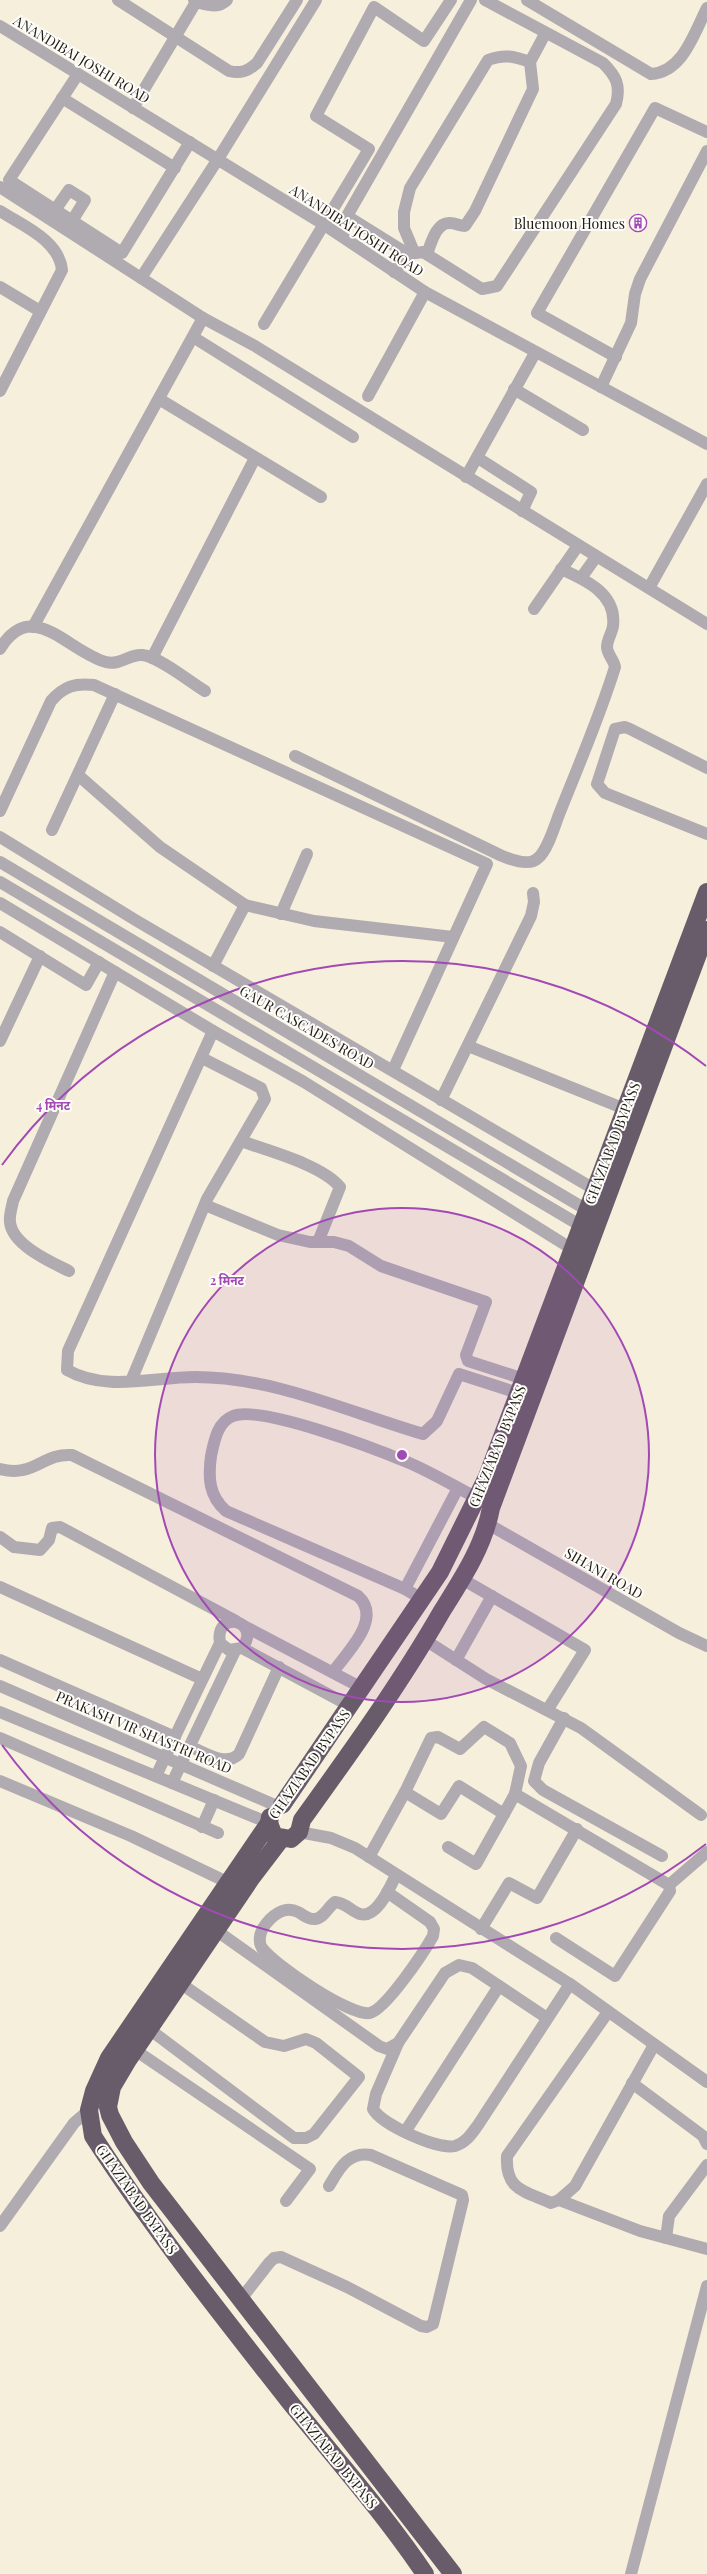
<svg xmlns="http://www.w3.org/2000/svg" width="707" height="2574" viewBox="0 0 707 2574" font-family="'Playfair Display','Noto Sans Devanagari',serif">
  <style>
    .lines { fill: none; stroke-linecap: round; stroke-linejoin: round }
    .minor { stroke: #b0aab1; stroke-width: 12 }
    .highway { stroke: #685c6a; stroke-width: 18 }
    .ring { fill: none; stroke: #a249b5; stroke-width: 2 }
    .labels { text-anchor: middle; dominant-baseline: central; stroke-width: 4; stroke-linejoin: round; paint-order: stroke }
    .street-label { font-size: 14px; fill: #1f1c16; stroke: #fefdf9 }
    .poi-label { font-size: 14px; fill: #1f1c16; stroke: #fefdf9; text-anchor: end }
    .centre { fill: #a249b5; stroke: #fefdf9; stroke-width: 2 }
    .ring-label { font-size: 12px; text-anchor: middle; font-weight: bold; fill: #a249b5; stroke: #fefdf9; stroke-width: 4; stroke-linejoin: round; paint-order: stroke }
  </style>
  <rect width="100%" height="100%" fill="#f6efdc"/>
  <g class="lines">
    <g class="minor">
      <path d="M118,0L229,71C241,74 248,71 257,63L297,0"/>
      <path d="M527,0L651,74C683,72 694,33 707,8"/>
      <path d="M196,2C208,5 218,9 227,0"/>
      <path d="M0,26L323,224L425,292L707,444"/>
      <path d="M78,74L9,180L122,253L190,142"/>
      <path d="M62,98L175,168"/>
      <path d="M133,108L196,2L194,0"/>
      <path d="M0,187L203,318L255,346L707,624"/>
      <path d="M55,210L69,190L85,200L72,221"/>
      <path d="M0,211C23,226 59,240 62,270L0,391"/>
      <path d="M414,252L404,228V212L410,188L488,60C504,54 513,56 530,62"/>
      <path d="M408,254L347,216L471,0"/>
      <path d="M427,254C431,244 436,222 450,223C456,223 459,226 465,226L475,211L533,89L530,62L545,34"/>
      <path d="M394,272L408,254L423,252L482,289L497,286L616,104C621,85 616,76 603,63L485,0"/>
      <path d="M141,278L218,159L316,0"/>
      <path d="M0,287L40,311"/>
      <path d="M264,324L369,149L316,116L374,7L424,41L451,0"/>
      <path d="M193,337L353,437"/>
      <path d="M616,357L537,313L655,108L707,132"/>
      <path d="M601,387L631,323L635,294L640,279L707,151"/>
      <path d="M514,389L583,430"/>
      <path d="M368,396L425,292"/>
      <path d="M159,399L321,497"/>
      <path d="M478,458L531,492L522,511"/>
      <path d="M466,477L535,353"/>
      <path d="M581,578L596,557"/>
      <path d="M649,588L707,484"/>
      <path d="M534,609L577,547"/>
      <path d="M33,627L203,318"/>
      <path d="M0,649C32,596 68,652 106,662C119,666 129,654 142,655C158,656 190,682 205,691"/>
      <path d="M152,658L255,458"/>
      <path d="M295,756L500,855C509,859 529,867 538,858C548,850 555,824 560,812C579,764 600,716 615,667C614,660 607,654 607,647C607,640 612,633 613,626C617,594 586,580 561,569"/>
      <path d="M707,768L630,729L625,727L615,729L597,784L605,793L707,834"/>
      <path d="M78,775L160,847L245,905L213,966"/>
      <path d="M0,811L51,701C64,686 75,683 94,685L487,864L393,1070"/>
      <path d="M52,830L115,694"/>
      <path d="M0,837L137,921L594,1189"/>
      <path d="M0,862L592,1213"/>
      <path d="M0,882L588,1230"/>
      <path d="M0,903L213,1031L304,1082L572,1249"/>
      <path d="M245,905L314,921L453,937"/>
      <path d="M281,914L307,854"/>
      <path d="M0,932L86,985L99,962"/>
      <path d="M213,1031L68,1351L67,1370C106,1392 152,1377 195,1377C274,1377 348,1412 423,1434L437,1421L459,1374L518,1393"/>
      <path d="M0,1041L40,956"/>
      <path d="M468,1046L625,1109"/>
      <path d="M441,1100L531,916L534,902L533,893"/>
      <path d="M241,1141C269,1151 322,1165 340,1187L318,1242"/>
      <path d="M205,1205L278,1235L310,1242H334L349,1246L381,1266L486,1302L466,1355L468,1361L524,1379"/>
      <path d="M69,1271C51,1262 12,1245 10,1222C9,1216 12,1207 13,1201L115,972"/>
      <path d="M131,1381L207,1199L265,1099L261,1088L202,1058"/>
      <path d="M0,1469C34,1478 42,1453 72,1455L358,1596C383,1619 347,1652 333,1672"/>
      <path d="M488,1524L679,1633L707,1646"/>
      <path d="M0,1537L14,1547L40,1550L49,1540L52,1528L60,1527L236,1621"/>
      <path d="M462,1579L585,1650L548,1709"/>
      <path d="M0,1587L202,1679"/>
      <path d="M405,1589L458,1488"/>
      <path d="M422,1599L405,1589L226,1511C209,1496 208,1478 211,1456C214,1442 217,1422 233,1416C261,1405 376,1449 407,1462C431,1472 454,1486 477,1498"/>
      <path d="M244,1626L362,1688"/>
      <path d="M425,1640L486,1679L581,1728L701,1815"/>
      <path d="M242,1648L350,1706"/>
      <path d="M0,1660L175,1737"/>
      <path d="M456,1660L492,1596"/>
      <path d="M0,1686L277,1806"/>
      <path d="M0,1712L269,1823"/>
      <path d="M564,1718L539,1763L534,1781L543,1790L662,1856"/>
      <path d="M0,1738L218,1833"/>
      <path d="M191,1747C206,1753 226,1767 239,1754L279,1667"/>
      <path d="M156,1776L220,1643C214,1608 263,1621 242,1648L229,1650L220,1643"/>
      <path d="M0,1781L131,1836L229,1883"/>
      <path d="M172,1783L235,1651"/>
      <path d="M405,1792L441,1814L459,1786L504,1814L515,1794"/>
      <path d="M202,1827L214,1800"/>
      <path d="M299,1832L331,1838L355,1848L570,1984L707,2082"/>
      <path d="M448,1847L476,1864L504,1814"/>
      <path d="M369,1857L405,1792L431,1738L438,1737L460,1749L484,1727L510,1743L521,1766L515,1794L669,1885L670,1891L615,1976L556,1938"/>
      <path d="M669,1885L707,1852"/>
      <path d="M387,1892L430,1922L434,1929L433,1936C424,1952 386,2009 370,2013C351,2017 273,1964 262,1948C258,1942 260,1933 263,1928C271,1916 284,1905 298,1912C304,1915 308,1920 315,1919C324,1918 328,1907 335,1902C346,1903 351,1911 360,1914C377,1919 390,1887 396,1875"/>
      <path d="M481,1929L509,1883L537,1898L577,1829"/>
      <path d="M217,1931L379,2046L387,2049L398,2043L445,1973L459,1965L472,1968L547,2018"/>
      <path d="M608,2012L507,2156C505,2190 524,2191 551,2203L559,2200L575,2186L654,2045"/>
      <path d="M149,2029L294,2138H306L314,2134L359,2077L316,2043L306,2039L284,2046L265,2042L180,1983"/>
      <path d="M398,2043L376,2094L373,2109C382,2125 438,2150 455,2146C466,2143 472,2133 478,2125L570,1984"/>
      <path d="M135,2050L310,2169L286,2201"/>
      <path d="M632,2083L703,2136L707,2144"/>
      <path d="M405,2132L499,1986"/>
      <path d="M559,2200L640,2231L707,2249"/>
      <path d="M0,2226L74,2123L89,2110"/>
      <path d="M666,2238L669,2216L707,2165"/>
      <path d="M241,2299L269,2263L274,2258L281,2257L347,2287L421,2326L427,2327L433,2324L463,2200L462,2195L371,2155C348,2151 339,2169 329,2186"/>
      <path d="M631,2574L707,2286"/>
    </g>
    <g class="highway">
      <path d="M282,1805L440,1572L487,1477L707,892"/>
      <path d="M270,1817L269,1823L109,2058L94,2091L89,2110L93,2136C152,2228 221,2314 289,2401C335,2458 384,2513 425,2574"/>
      <path d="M269,1823L274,1836L291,1839L299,1832L302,1820C351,1752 400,1684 442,1611C462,1579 484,1546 491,1508L707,930"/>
      <path d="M281,1839L252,1877L128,2060L112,2087L108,2107L110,2115L124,2142L151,2183L453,2574"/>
    </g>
  </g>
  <circle cx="402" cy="1455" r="247" fill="#a249b5" fill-opacity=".12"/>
  <g class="ring">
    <circle cx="402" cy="1455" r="247"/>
    <path d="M706 1844A494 494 0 0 1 2 1745M2 1165A494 494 0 0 1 706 1066"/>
  </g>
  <defs>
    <symbol id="building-ring" viewBox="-11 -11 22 22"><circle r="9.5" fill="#fefdf9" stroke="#a249b5" stroke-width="1.5"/><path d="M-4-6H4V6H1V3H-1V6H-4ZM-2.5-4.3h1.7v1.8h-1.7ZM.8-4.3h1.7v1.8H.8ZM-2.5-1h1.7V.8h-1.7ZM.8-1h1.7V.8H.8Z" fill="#a249b5"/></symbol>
  </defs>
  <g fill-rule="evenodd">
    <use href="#building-ring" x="628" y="213" width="20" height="20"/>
  </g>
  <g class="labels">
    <g class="street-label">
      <text transform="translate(82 59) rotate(31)">ANANDIBAI JOSHI ROAD</text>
      <text transform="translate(357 230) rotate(33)">ANANDIBAI JOSHI ROAD</text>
      <text transform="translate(307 1027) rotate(30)">GAUR CASCADES ROAD</text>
      <text transform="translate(612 1143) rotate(-69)">GHAZIABAD BYPASS</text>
      <text transform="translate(497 1446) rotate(-68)">GHAZIABAD BYPASS</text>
      <text transform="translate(604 1573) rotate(30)">SIHANI ROAD</text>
      <text transform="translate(144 1732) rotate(23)">PRAKASH VIR SHASTRI ROAD</text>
      <text transform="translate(309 1764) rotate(-55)">GHAZIABAD BYPASS</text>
      <text transform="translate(137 2199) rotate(55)">GHAZIABAD BYPASS</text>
      <text transform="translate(334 2456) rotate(51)">GHAZIABAD BYPASS</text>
    </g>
    <g class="poi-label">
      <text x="625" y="223">Bluemoon Homes</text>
    </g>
  </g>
  <circle cx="402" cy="1455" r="6" class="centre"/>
  <g class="ring-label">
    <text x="53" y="1110">4 मिनट</text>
    <text x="227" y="1285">2 मिनट</text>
  </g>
</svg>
